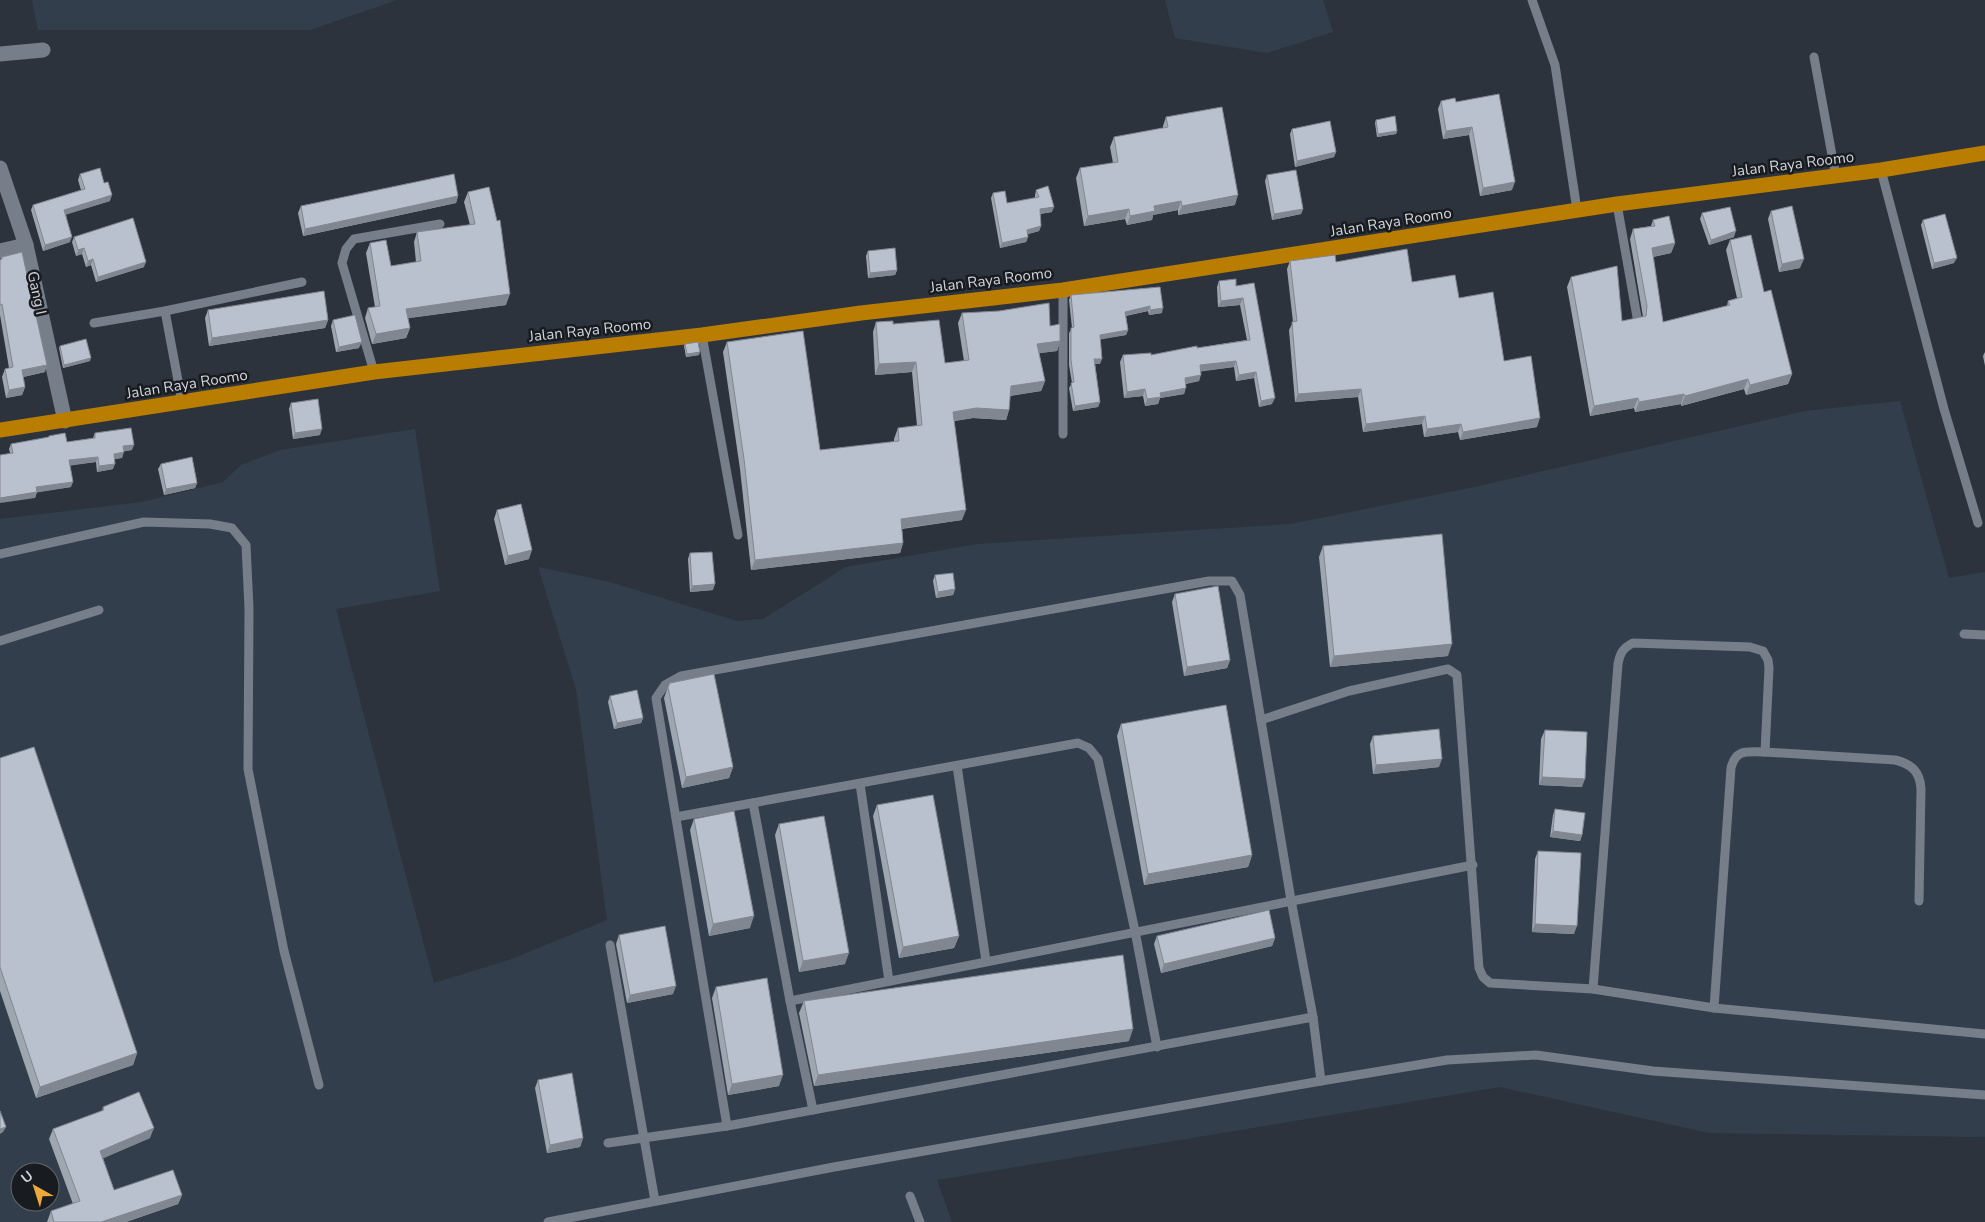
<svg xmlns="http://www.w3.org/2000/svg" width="1985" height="1222" viewBox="0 0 1985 1222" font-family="'Nunito Sans',sans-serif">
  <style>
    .built { fill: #333e4d; fill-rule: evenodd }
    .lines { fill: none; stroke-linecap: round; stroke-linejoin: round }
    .lane { stroke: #767e89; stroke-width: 9 }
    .street { stroke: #767e89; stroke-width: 15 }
    .highway { stroke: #b97d02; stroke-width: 15 }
    .wall { fill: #9ea6b0 }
    .shaded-wall { fill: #818790 }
    .building { fill: #b8c1cd; stroke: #818790 }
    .labels { text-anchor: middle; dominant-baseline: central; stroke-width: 5; stroke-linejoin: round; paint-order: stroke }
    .street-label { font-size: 15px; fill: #d1d5db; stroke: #181b1f }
  </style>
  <rect width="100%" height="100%" fill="#2c333d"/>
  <g class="built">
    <path d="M32,0H397L310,30H38Z"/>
    <path d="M1165,0H1323L1333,32L1267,53L1175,38Z"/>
    <path d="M1900,401L1949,578L1985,572V1137L1709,1133L1500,1087L937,1180L952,1222H0V519L142,502L223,482L241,465L280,450L415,429L440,591L336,609L434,983L509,960L607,920L576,689L538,567L610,582L737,621L763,619L846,567L977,544L1291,524L1470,488L1805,411ZM20,1172H50V1202H20Z"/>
  </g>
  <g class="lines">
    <g class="lane">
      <path d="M1532,0L1555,65L1577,210"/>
      <path d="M1814,57L1836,177"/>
      <path d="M1881,170L1944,409L1978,523"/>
      <path d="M1617,204L1637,317"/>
      <path d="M165,311L182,402"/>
      <path d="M94,323L165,311L302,282"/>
      <path d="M702,335L738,535"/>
      <path d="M374,372L342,263L346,249L354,239L440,224"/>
      <path d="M1063,434V290"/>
      <path d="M0,554L144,522L210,524L232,528L246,545L249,608L248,769L284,951L319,1085"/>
      <path d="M1964,634L1985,635"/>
      <path d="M0,641L99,610"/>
      <path d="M1261,720L1349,691L1448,669L1457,675L1479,968L1483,977L1490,983L1593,989L1714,1008L1985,1034"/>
      <path d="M957,766L986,961"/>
      <path d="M860,784L889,981"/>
      <path d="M753,803L790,1001L813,1110"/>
      <path d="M676,817L1078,743L1089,748L1098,759L1135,931L1157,1047"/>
      <path d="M610,945L655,1201"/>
      <path d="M1593,989L1618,664C1620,653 1623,648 1633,643L1750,647L1763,651L1768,660L1769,668L1765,752L1895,760C1912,764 1920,772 1921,789L1919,901"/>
      <path d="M790,1001L1473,865"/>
      <path d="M1714,1008L1731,768C1736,748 1748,752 1765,752"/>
      <path d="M727,1126L656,698L665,685L681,676L1209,581H1232L1240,595L1291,900L1313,1017L1321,1081"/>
      <path d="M608,1143L727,1126L1313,1017"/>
      <path d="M910,1196L920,1222"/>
      <path d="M548,1222L834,1167L1321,1081L1447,1060L1536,1055L1653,1071L1985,1095"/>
    </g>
    <g class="street">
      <path d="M0,54L43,50"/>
      <path d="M0,168L26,245L65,421"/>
      <path d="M0,251L26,245"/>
    </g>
    <path class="highway" d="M0,430L374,372L702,335L861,313L1063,290L1617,204L1881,170L1985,153"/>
  </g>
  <g class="wall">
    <path d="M1441,101L1456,102L1512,190L1480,196L1469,135L1443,139L1438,109Z"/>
    <path d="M1166,117L1235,205L1178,215V210L1153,215L1152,220L1127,225L1125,219L1084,226L1076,178L1080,168L1113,163L1110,147L1114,137L1163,128V126Z"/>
    <path d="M1376,120L1397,131L1396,134L1377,137L1375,123Z"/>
    <path d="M1292,129L1336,152L1334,157L1295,167L1290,134Z"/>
    <path d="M80,174L110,201L66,214L70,242L43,251L31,210L33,205L81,190L78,180Z"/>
    <path d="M1267,175L1303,209L1301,214L1272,220L1265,181Z"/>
    <path d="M1036,190L1052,212L1040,214L1041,226L1039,231L1028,234V237L1026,242L1000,248L991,198L993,193L1007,203L1035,198V195Z"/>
    <path d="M468,192L506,305L408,318L410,328L406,338L372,344L365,318L368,308L375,307L366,253L370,243L391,266L416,262L414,242L417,232L470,225L464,202Z"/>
    <path d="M458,196L456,203L303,236L298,213L301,206Z"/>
    <path d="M1771,211L1800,268L1779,272L1768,219Z"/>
    <path d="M1702,213L1734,237L1709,245L1700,219Z"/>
    <path d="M1653,220L1675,243L1671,253L1653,257L1663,322L1727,306L1728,301L1737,298L1726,250L1730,240L1764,292L1792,374L1788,384L1746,395L1744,389L1681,406V404L1635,412L1634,408L1590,416L1567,287L1571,277L1622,321L1643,317L1630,239L1633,229L1651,226Z"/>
    <path d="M1923,220L1954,263L1932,269L1921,225Z"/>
    <path d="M74,237L144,267L96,282L91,265L86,267L82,254L76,256L72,242Z"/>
    <path d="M868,251L897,270L895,275L868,278L866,256Z"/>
    <path d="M2,257L45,372L23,377L25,387L22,395L6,398L2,377L5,369L9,368L0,315V260Z"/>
    <path d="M1290,261L1336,262L1412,282L1459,298L1504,361L1537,427L1460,440L1458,432L1424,437L1422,424L1363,432L1358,397L1295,402L1289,330L1293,322L1287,269Z"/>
    <path d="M1219,281L1236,286L1254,283L1272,404L1259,407L1254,378L1236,381L1234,367L1201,371L1199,381L1186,384L1184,394L1160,398L1158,404L1145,406L1143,396L1124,398L1120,362L1123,355H1151L1247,340L1240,305L1218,307L1217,287Z"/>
    <path d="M1160,287L1162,313L1149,315L1148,311L1126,316L1128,330L1126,335L1100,339V364H1095L1100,402L1098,407L1073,411L1069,388L1072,383L1069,365V333L1072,328L1069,300L1071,295Z"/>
    <path d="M208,310L328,320L325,328L209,346L205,318Z"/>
    <path d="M962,313L1050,326L1060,341L1057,351L1039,353L1045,381L1041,391L1010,396L1009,410L1006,420L973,418L954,421L962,520L902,529L903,543L900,553L751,570L740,469L723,352L727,342L820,450L894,442V439L898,428L917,426L912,372L875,375L873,332L876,322L893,324L945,363L964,361L958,323Z"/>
    <path d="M333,320L359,348L336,352L331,326Z"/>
    <path d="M685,344L699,355L686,357L684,346Z"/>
    <path d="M60,346L90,361L63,368L59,348Z"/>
    <path d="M1985,352V366L1983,356Z"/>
    <path d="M291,403L320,435L293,439L289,409Z"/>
    <path d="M95,433L132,450L123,451L122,458L114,459L113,469L97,472L96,462L70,465L71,487L37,492L35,498L10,453L9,449L11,444L48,438L49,436L67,442L93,438Z"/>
    <path d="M161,464L197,483L195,488L164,495L158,469Z"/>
    <path d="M497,510L529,559L505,565L494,519Z"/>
    <path d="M1323,546L1448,656L1330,667L1319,557Z"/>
    <path d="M690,553L713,590L690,592L688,559Z"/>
    <path d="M935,575L955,589L953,595L936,598L933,581Z"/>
    <path d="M1175,594L1230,660L1227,668L1184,676L1172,602Z"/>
    <path d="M668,687L733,767L729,778L682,788L664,698Z"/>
    <path d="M610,696L643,718L641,723L614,729L608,702Z"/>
    <path d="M1121,724L1252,855L1248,867L1144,885L1117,736Z"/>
    <path d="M1545,730L1582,787L1539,785L1541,739Z"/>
    <path d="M1373,736L1439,767L1373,774L1370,744Z"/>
    <path d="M0,758L137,1053L133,1065L36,1098L0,991Z"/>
    <path d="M877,805L959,936L954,948L899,958L873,816Z"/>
    <path d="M1555,809L1582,835L1580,841L1550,837L1553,815Z"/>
    <path d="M694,819L750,928L709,936L690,830Z"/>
    <path d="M779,824L845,964L799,972L775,835Z"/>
    <path d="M1538,851L1574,934L1532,932L1535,859Z"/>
    <path d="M619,935L673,994L627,1003L616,944Z"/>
    <path d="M1157,936L1275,938L1272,946L1161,973L1154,944Z"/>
    <path d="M716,987L779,1086L728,1095L712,998Z"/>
    <path d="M804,1001L1129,1041L814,1086L799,1013Z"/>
    <path d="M538,1080L583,1138L580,1147L547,1153L535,1088Z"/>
    <path d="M103,1107L150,1138L103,1158L114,1190L182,1195L178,1204L126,1222H47L51,1211L73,1204L49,1139L53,1129L102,1111Z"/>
  </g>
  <g class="shaded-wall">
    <path d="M1472,127L1469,135L1443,139L1446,131Z"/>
    <path d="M1397,131L1396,134L1377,137L1378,134Z"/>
    <path d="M1336,152L1334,157L1295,167L1297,161Z"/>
    <path d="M1515,182L1512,190L1480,196L1483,188Z"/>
    <path d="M112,195L110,201L62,216L64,210Z"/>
    <path d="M1238,195L1235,205L1178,215L1182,206Z"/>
    <path d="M458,196L456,203L303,236L305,229Z"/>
    <path d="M1181,201L1178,210L1153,215L1152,220L1127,225L1130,216L1154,206Z"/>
    <path d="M1054,207L1052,212L1038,214L1040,209Z"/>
    <path d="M1129,209L1125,219L1084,226L1088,216Z"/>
    <path d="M1303,209L1301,214L1272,220L1274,214Z"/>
    <path d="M1041,226L1039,231L1025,235L1027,230Z"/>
    <path d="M1736,231L1734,237L1709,245L1711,240Z"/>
    <path d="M72,237L70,242L43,251L45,245Z"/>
    <path d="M1028,237L1026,242L1000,248L1002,243Z"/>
    <path d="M1675,243L1671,253L1648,258L1652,248Z"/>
    <path d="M84,248L82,254L76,256L78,250Z"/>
    <path d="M1957,258L1954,263L1932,269L1934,263Z"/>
    <path d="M93,259L91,265L86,267L88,261Z"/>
    <path d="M1804,259L1800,268L1779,272L1782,264Z"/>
    <path d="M146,262L144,267L96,282L98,277Z"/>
    <path d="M897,270L895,275L868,278L870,273Z"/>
    <path d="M510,294L506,305L403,319L406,309Z"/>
    <path d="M1243,298L1240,305L1218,307L1221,301Z"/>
    <path d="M1150,306L1148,311L1123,316L1125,312Z"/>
    <path d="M1163,308L1162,313L1149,315L1150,310Z"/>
    <path d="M328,320L325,328L209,346L212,338Z"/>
    <path d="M410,328L406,338L372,344L376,334Z"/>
    <path d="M1128,330L1126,335L1098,340L1100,335Z"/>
    <path d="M1060,341L1057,351L1034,354L1037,344Z"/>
    <path d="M362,342L359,348L336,352L339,347Z"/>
    <path d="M700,352L699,355L686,357L687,354Z"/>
    <path d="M91,358L90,361L63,368L64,365Z"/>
    <path d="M1094,359H1102L1100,364H1092Z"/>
    <path d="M1236,361L1234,367L1198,372L1200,365Z"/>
    <path d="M916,362L912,372L875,375L879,364Z"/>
    <path d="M47,365L45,372L19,378L22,370Z"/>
    <path d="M1256,372L1254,378L1236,381L1239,375Z"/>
    <path d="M1792,374L1788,384L1746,395L1750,385Z"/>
    <path d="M1201,375L1199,381L1182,384L1185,378Z"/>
    <path d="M1748,379L1744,389L1681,406L1685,396Z"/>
    <path d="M1045,381L1041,391L1007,396L1011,386Z"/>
    <path d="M25,387L22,395L6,398L9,390Z"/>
    <path d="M1186,388L1184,394L1160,398L1158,404L1145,406L1147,399L1160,393Z"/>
    <path d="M1145,389L1143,396L1124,398L1127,392Z"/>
    <path d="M1361,389L1358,397L1295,402L1298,394Z"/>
    <path d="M1684,394L1681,404L1635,412L1639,402Z"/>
    <path d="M1275,398L1272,404L1259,407L1261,401Z"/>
    <path d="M1638,398L1634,408L1590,416L1594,406Z"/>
    <path d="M1100,402L1098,407L1073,411L1075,406Z"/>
    <path d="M976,408L1009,410L1006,420L973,418L949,422L953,412Z"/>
    <path d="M1425,416L1422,424L1363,432L1366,424Z"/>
    <path d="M1540,418L1537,427L1460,440L1463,432Z"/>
    <path d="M1461,424L1458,432L1424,437L1427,429Z"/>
    <path d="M322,429L320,435L293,439L295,433Z"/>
    <path d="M134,445L132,450L121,452L123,446Z"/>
    <path d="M124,452L122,458L112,459L114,454Z"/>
    <path d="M98,457L96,462L68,466L69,460Z"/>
    <path d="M115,464L113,469L97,472L99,466Z"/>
    <path d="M73,482L71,487L34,493L36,487Z"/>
    <path d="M197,483L195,488L164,495L166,489Z"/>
    <path d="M37,492L35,498L0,503V498Z"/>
    <path d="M966,510L962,520L897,529L901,519Z"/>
    <path d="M903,543L900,553L751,570L755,560Z"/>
    <path d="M532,550L529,559L505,565L508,556Z"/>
    <path d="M715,584L713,590L690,592L692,586Z"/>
    <path d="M955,589L953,595L936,598L938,592Z"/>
    <path d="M1452,644L1448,656L1330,667L1334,656Z"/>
    <path d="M1230,660L1227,668L1184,676L1187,667Z"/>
    <path d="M643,718L641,723L614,729L617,723Z"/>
    <path d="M1442,759L1439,767L1373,774L1376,765Z"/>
    <path d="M733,767L729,778L682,788L686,777Z"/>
    <path d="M1542,777L1585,779L1582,787L1539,785Z"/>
    <path d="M1553,831L1582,835L1580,841L1550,837Z"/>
    <path d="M1252,855L1248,867L1144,885L1148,874Z"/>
    <path d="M754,916L750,928L709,936L713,924Z"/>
    <path d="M1535,924L1577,926L1574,934L1532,932Z"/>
    <path d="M959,936L954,948L899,958L903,947Z"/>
    <path d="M1275,938L1272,946L1161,973L1164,964Z"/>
    <path d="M849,953L845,964L799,972L803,961Z"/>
    <path d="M676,986L673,994L627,1003L630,995Z"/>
    <path d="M1133,1029L1129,1041L814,1086L818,1075Z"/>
    <path d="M137,1053L133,1065L36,1098L40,1087Z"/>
    <path d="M783,1075L779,1086L728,1095L732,1084Z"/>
    <path d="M6,1127L3,1132L0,1134V1129Z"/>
    <path d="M154,1128L150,1138L97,1161L100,1151Z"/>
    <path d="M583,1138L580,1147L547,1153L550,1145Z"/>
    <path d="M182,1195L178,1204L126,1222H101Z"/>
  </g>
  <g class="building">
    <path d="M1499,94L1515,182L1483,188L1472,127L1446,131L1441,101L1455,98L1456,102Z"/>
    <path d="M1222,107L1238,195L1182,206L1181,201L1154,206L1155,211L1130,216L1129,209L1088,216L1080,168L1118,162L1114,137L1168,127L1166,117Z"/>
    <path d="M1395,116L1397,131L1378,134L1376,120Z"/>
    <path d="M1330,121L1336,152L1297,161L1292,129Z"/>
    <path d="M100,168L104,183L108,182L112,195L64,210L72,237L45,245L33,205L85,189L80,174Z"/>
    <path d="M1296,170L1303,209L1274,214L1267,175Z"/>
    <path d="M454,174L458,196L305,229L301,206Z"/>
    <path d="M1048,186L1054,207L1040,209L1041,226L1027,230L1028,237L1002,243L993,193L1005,191L1007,203L1039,197L1036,190Z"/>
    <path d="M489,187L497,221L500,220L510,294L406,309L410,328L376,334L368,308L380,306L370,243L386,240L391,266L421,261L417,232L475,224L468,192Z"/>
    <path d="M1792,206L1804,259L1782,264L1771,211Z"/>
    <path d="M1730,207L1736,231L1711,240L1702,213Z"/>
    <path d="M1945,214L1957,258L1934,263L1923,220Z"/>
    <path d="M1669,216L1675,243L1652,248L1663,322L1730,305L1728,301L1742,297L1730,240L1751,235L1764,292L1771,290L1792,374L1750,385L1748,379L1685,396L1684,394L1639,402L1638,398L1594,406L1571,277L1617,266L1622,321L1646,316L1647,306L1633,229L1655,226L1653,220Z"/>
    <path d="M133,218L146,262L98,277L93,259L88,261L84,248L78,250L74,237Z"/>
    <path d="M895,248L897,270L870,273L868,251Z"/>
    <path d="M1407,249L1412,282L1455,275L1459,298L1493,292L1504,361L1531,356L1540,418L1463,432L1461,424L1427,429L1425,416L1366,424L1361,389L1298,394L1292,322L1297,321L1290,261L1335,255L1336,262Z"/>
    <path d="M22,252L47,365L22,370L25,387L9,390L5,369L13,367L2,304L0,305V260L2,259V257Z"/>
    <path d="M1236,279V286L1254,283L1275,398L1261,401L1256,372L1239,375L1236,361L1200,365L1201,375L1185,378L1186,388L1160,393L1161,397L1147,399L1145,389L1127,392L1123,355L1151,353V355L1197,346V348L1250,340L1243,298L1221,301L1219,281Z"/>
    <path d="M1160,287L1163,308L1150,310V306L1125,312L1128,330L1100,335L1102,359H1094L1100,402L1075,406L1071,383L1074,382L1071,360V328L1074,327L1071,295Z"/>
    <path d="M324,291L328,320L212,338L208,310Z"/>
    <path d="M1049,303L1050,326L1060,324V341L1037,344L1045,381L1011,386L1009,410L976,408L953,412L966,510L901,519L903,543L755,560L744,459L727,342L803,331L820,450L899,441L898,428L922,425L916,362L879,364L876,322L893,321V324L939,320L945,363L969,360L962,313L999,311Z"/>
    <path d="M355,315L362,342L339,347L333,320Z"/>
    <path d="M86,339L91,358L64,365L60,346Z"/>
    <path d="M698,342L700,352L687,354L685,344Z"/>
    <path d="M318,399L322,429L295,433L291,403Z"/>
    <path d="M131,428L134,445L123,446L124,452L114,454L115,464L99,466L98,457L69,460L73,482L36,487L37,492L0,498V455L13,453L11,444L49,437V436L65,433L67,442L95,438V433Z"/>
    <path d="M192,457L197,483L166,489L161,464Z"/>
    <path d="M521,504L532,550L508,556L497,510Z"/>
    <path d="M1442,534L1452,644L1334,656L1323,546Z"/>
    <path d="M712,552L715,584L692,586L690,553Z"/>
    <path d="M953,573L955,589L938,592L935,575Z"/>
    <path d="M1218,586L1230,660L1187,667L1175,594Z"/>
    <path d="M714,674L733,767L686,777L668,687L670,683Z"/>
    <path d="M637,690L643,718L617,723L610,696Z"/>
    <path d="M1226,705L1252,855L1148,874L1121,724Z"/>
    <path d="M1439,729L1442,759L1376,765L1373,736Z"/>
    <path d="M1545,730L1587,732L1585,779L1542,777Z"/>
    <path d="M34,747L137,1053L40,1087L0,967V758Z"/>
    <path d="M933,795L959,936L903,947L877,805Z"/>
    <path d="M1555,809L1585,813L1582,835L1553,831Z"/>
    <path d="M734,811L754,916L713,924L694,819Z"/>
    <path d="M824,816L849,953L803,961L779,824Z"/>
    <path d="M1538,851L1581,853L1577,926L1535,924Z"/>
    <path d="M1269,910L1275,938L1164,964L1157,936Z"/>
    <path d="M665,926L676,986L630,995L619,935Z"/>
    <path d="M1123,955L1133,1029L818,1075L804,1001Z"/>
    <path d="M767,978L783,1075L732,1084L716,987Z"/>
    <path d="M572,1073L583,1138L550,1145L538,1080Z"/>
    <path d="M139,1092L154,1128L100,1151L114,1190L173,1170L182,1195L101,1222H54L51,1211L80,1201L53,1129L104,1110L103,1107Z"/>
    <path d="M0,1111L6,1127L0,1129Z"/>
  </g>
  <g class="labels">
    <g class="street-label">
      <text transform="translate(1793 164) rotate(-7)">Jalan Raya Roomo</text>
      <text transform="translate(1391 222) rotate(-9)">Jalan Raya Roomo</text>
      <text transform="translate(991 280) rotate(-7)">Jalan Raya Roomo</text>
      <text transform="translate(37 293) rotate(78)">Gang I</text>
      <text transform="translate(590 330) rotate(-6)">Jalan Raya Roomo</text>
      <text transform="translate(187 384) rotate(-9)">Jalan Raya Roomo</text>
    </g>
  </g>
  <g transform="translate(35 1187) rotate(321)"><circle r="24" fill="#181b1f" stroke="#62656a"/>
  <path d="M0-4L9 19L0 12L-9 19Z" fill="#eca93a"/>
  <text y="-8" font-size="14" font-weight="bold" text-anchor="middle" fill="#d1d5db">U</text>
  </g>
</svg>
